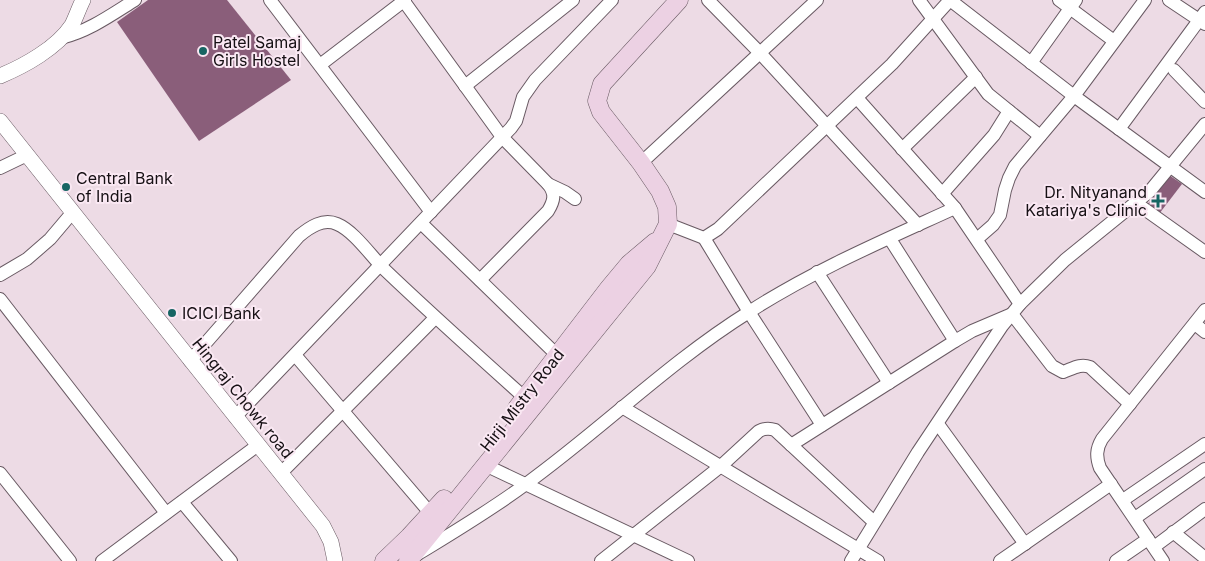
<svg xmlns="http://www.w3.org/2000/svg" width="1205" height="561" viewBox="0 0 1205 561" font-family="Inter,sans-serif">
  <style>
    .building { fill: #8a5e7a }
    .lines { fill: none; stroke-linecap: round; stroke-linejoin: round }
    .minor-casing { stroke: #695a63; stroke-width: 14 }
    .tertiary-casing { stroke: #695a63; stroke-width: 16 }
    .secondary-casing { stroke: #695a63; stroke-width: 19 }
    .minor { stroke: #fff; stroke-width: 12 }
    .tertiary { stroke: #fff; stroke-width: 15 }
    .secondary { stroke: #ecd1e3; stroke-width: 18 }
    .poi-dot { fill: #176563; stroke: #fae8f3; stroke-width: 2 }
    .labels { text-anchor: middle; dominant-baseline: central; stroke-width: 4; stroke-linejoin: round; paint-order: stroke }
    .poi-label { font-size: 16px; fill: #161014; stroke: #fae8f3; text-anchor: start }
    .street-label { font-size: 16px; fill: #161014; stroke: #fae8f3 }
  </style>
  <rect width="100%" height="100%" fill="#eddbe5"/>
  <g class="building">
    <path d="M148,0H227L291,80L199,141L117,22Z"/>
    <path d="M1169,175L1182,184L1159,214L1147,205Z"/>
  </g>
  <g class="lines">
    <defs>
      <g id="minor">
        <path d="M270,0L431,212"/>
        <path d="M403,0L502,137L548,184C556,194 554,201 548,211L480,280"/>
        <path d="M708,0L760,53L918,225"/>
        <path d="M919,0L988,94L1040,136"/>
        <path d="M950,0L1074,96L1205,192"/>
        <path d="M1059,0L1114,41"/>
        <path d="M1169,0L1205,24"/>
        <path d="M61,38C89,31 111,15 135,0"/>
        <path d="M1031,63L1076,0"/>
        <path d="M320,65L405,0"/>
        <path d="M1174,70L1205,102"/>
        <path d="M465,86L573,0"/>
        <path d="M857,98L955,208L1020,304"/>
        <path d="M1119,129L1205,12"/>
        <path d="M902,149L976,77"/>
        <path d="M641,163L817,0"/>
        <path d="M0,168L27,155"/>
        <path d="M548,184L565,192L575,199"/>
        <path d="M942,194L994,135L1009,111"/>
        <path d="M1136,203L1205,252"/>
        <path d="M421,223L557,355"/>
        <path d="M668,224L704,238L718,229L892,64L950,0"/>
        <path d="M704,238L749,312L822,425"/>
        <path d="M890,239L955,341"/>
        <path d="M977,239L993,225L1000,215L1005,190L1009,178L1015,166L1074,96L1145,0"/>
        <path d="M817,272L889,383"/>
        <path d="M0,275L27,259L50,239L72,213"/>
        <path d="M0,299L166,513"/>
        <path d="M1195,324L1205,332"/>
        <path d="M295,355L431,514"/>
        <path d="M190,361L299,236C310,227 323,218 337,224C354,231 371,256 384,269C430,313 477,355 525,398"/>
        <path d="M622,407L878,561"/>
        <path d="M235,417L511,128L516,121L523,97L535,80L612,0"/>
        <path d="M938,424L1025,544"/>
        <path d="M791,445L955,341L972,331L1012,314L1052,366L1063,372C1072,369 1080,363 1090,367L1130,404"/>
        <path d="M485,465L688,561"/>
        <path d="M0,473L70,561"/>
        <path d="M281,473L435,318"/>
        <path d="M1123,500L1205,444"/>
        <path d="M182,502L231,561"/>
        <path d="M1135,518L1205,469"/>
        <path d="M1173,532L1205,558"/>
        <path d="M1154,547L1205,509"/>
        <path d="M418,554C454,532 491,510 526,484C602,429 669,362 749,312C814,270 885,240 955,208"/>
        <path d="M102,561L258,445"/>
        <path d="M601,561L721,466L759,431C765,428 769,428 775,430L874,522"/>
        <path d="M851,561L918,452L1002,326L1020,304L1065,260L1150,191L1205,124"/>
        <path d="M1000,561L1111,484"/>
        <path d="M1116,561L1148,539"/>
        <path d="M1163,561L1100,468C1096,457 1096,449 1102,439L1205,310"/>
      </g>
      <g id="tertiary">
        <path d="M0,76C24,66 57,48 72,25C76,17 79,8 83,0"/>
        <path d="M0,121L323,526L331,542L335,561"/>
      </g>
      <g id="secondary">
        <path d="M517,408L609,288L629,264L655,242"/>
        <path d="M384,561L409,537L444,499"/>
        <path d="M408,561L647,266L668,224L667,207L660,191L641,163L601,112L597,101L602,84L679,0"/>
      </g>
    </defs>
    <use href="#minor" class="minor-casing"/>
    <use href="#tertiary" class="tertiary-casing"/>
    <use href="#secondary" class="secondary-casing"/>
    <use href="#minor" class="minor"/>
    <use href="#tertiary" class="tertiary"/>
    <use href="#secondary" class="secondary"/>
  </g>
  <g class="poi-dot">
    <circle cx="203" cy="51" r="5"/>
    <circle cx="66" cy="187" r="5"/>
    <path d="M1155.5 193.5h5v5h5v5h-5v5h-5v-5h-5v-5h5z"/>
    <circle cx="172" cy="313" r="5"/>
  </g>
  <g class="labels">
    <g class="poi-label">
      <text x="213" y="42">Patel Samaj<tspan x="213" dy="18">Girls Hostel</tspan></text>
      <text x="76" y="178">Central Bank<tspan x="76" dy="18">of India</tspan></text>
      <text x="1147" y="192" text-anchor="end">Dr. Nityanand<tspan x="1147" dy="18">Katariya's Clinic</tspan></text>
      <text x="182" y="313">ICICI Bank</text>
    </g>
    <g class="street-label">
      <text transform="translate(243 398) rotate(51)">Hingraj Chowk road</text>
      <text transform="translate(522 400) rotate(-52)">Hirji Mistry Road</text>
    </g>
  </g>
</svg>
